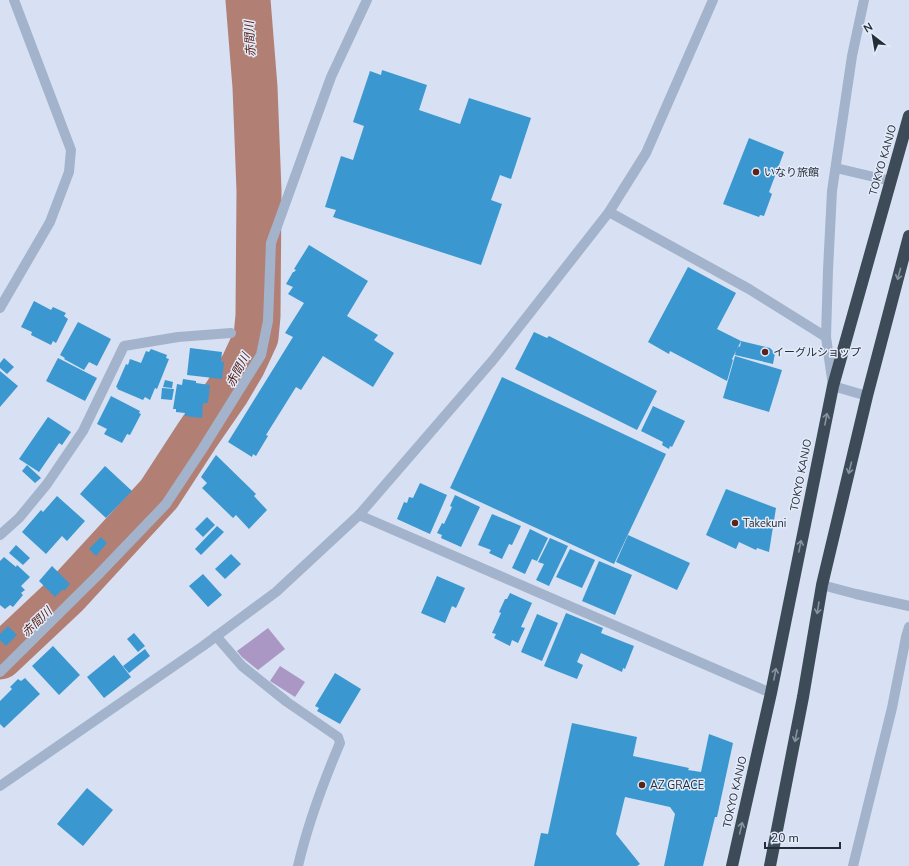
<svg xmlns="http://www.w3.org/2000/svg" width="909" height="866" viewBox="0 0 909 866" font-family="'Nunito Sans','Noto Sans JP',sans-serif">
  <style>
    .green { fill: #ab97c3 }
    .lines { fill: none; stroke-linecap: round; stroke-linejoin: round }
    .river { stroke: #b27f74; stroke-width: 45 }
    .building { fill: #3a97cf }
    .minor { stroke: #a3b3cb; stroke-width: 10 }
    .highway { stroke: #3c4b57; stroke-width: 12 }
    .oneway { stroke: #8893a0 }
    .poi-dot { fill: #5a2518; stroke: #e4ebfa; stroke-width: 1.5 }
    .labels { text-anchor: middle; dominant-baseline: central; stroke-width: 3; stroke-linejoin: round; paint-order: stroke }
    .street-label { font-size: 11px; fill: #252e36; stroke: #e4ebfa }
    .poi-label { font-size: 11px; fill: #252e36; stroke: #e4ebfa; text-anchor: start }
    .water-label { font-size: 12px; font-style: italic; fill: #5a2518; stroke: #e4ebfa }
  </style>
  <rect width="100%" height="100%" fill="#d7e1f3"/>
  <g class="green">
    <path d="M268,628L285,649L258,670L242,657L237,651Z"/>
    <path d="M280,666L305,682L295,697L270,681Z"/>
  </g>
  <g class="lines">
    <path class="river" d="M0,657L67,594L159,494L198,434L227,392L243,365L256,337L258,316L259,191L255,87L248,0"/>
  </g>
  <g class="building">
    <path d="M382,70L427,85L419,110L460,124L469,98L531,118L511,179L500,175L491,200L502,204L481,265L333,217L336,210L325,207L341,156L353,160L364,126L353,122L370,71L381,75Z"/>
    <path d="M749,138L784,152L769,192L772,194L764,216L760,215L759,217L723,204Z"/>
    <path d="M309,245L368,281L347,316L378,335L374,340L394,353L373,387L323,356L301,390L296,387L266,435L268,436L256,456L253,454L252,457L228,442L293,337L285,333L304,303L288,294L293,287L286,284L293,272H294L296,270L294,269Z"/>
    <path d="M688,267L736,293L717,329L741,341L732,359L733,360L727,381L670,351L669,354L648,342Z"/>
    <path d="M34,301L51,310L53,307L66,313L64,316L68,319L56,343L53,341L51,345L31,335L32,332L21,327Z"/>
    <path d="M78,322L111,339L97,366L89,362L84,370L64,359L65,358L60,355Z"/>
    <path d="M534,332L547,338L549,336L657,391L637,430L515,369Z"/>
    <path d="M741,341L770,348L775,353L773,364L735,355L736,350L739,346L740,347Z"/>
    <path d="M190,348L222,352L221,362H224L222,379L187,375Z"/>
    <path d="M151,349L167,355L166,358L169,359L157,389L155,388L150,400L145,397L143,400L117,389L118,388L116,387L126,364L128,365L130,359L141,363L146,351L149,352Z"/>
    <path d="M735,356L782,370L769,412L723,398Z"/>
    <path d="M4,358L14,367L7,374L0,368V363Z"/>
    <path d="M58,358L97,378L85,401L46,381Z"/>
    <path d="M0,371L18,386L0,407Z"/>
    <path d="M502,377L666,454L614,564L450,488Z"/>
    <path d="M183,379L196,381V383L210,385L208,403H203L202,418L185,416V413L176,412V409H173L177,384L182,385Z"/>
    <path d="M165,380L173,382L172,388L163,387Z"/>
    <path d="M162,388L174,389L172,400L161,399Z"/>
    <path d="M111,396L140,411L139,413L141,414L130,435L127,434L122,443L104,434L107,429L97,424Z"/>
    <path d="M653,406L685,421L672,447L670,446L669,449L662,445L663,442L641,431Z"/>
    <path d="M48,417L71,432L62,445L59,443L39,472L19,459Z"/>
    <path d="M216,455L256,494L254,496L267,510L249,529L236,515L233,518L202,488L207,483L201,477Z"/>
    <path d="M27,465L41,478L35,483L22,471Z"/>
    <path d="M105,466L132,491L106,518L80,494Z"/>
    <path d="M420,483L447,495L430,534L397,519L404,502L407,503L409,497L413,498Z"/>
    <path d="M726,489L776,508L769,552L757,548L756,550L739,542L736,549L706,535Z"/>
    <path d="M455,495L480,507L461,547L441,538L442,535L437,533L442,523L444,524L452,507L450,506Z"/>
    <path d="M57,496L85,521L67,541L62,536L46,554L22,532L41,510L43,512Z"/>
    <path d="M492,514L521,526L512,545L509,544L502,559L489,553L491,550L478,545Z"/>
    <path d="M207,517L215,525L203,537L195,529Z"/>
    <path d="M217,526L224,532L201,555L195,549Z"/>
    <path d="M530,529L548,538L537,561L532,559L525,574L512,568Z"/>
    <path d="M628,535L690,563L677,590L616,562Z"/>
    <path d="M101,537L107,543L96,556L89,549Z"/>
    <path d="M550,538L568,546L549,586L536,580L544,564L538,562Z"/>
    <path d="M16,545L30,558L23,565L9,553Z"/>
    <path d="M570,549L595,560L582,588L556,577Z"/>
    <path d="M231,554L241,564L225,579L215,569Z"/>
    <path d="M4,557L16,567L17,565L30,577L21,586L25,590L21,593L23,595L13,607L10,605L5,609L0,605V561Z"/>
    <path d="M599,561L632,575L615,615L582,601Z"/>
    <path d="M52,566L70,584L64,591L63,589L55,597L39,581Z"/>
    <path d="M203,574L222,595L208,607L189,586Z"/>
    <path d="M437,576L465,588L456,608L452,606L445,623L421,613Z"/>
    <path d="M510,593L532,603L521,627L525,628L518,643L512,640L510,646L494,638L496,634L492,633L501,613L499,612L505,599H507Z"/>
    <path d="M566,613L603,628L601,633L634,646L625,669L623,668L622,672L581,653L577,662L583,665L577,679L544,666Z"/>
    <path d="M537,614L558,623L542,661L521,652Z"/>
    <path d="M8,626L17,635L6,646L0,640V634Z"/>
    <path d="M134,633L145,646L138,652L127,639Z"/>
    <path d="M53,646L80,675L59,695L32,666Z"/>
    <path d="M145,649L150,656L129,673L123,666Z"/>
    <path d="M114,655L131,677L104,698L87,677Z"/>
    <path d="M335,673L361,689L340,724L317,711L319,708L315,706Z"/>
    <path d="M25,678L40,694L4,728L0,724V701L12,689L10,687L18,679L21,681Z"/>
    <path d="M572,723L637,737L633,756L689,768L688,770L701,772L709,734L733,743L717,817H715L703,866H664L675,814L670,807L625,797L616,834L640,864L637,866H534L541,833L548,834Z"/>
    <path d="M87,788L113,810L83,846L57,824Z"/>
  </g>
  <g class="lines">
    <g class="minor">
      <path d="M864,0L852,56L832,191L828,270L826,337L833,386L867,396"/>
      <path d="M836,168L891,181"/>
      <path d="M609,212L749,289L826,337"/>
      <path d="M0,308L50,222L69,172L71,150L14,0"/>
      <path d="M359,515L771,693"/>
      <path d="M0,535L19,518L47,484L83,431L124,346L178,337L231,333"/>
      <path d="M822,585L856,594L909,606"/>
      <path d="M216,636L242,666L287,702L338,737L340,743C323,783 308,823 298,866"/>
      <path d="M0,672L97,576L166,504L203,448L261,355L268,321L271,243L331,77L367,0"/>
      <path d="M0,786L203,646L276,592L359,515L493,360L609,212L646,153L713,0"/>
      <path d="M853,866L892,708L906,637L909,627"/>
    </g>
    <g class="highway">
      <path d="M732,866L771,693L833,386L909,116"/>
      <path d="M770,866L803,697L822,585L867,396L909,236"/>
    </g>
  </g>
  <defs><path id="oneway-shaft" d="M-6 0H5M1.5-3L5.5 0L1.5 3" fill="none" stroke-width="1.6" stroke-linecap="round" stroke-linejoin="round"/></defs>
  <g class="oneway">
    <use href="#oneway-shaft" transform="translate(899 274) rotate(105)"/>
    <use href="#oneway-shaft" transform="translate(826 419) rotate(-79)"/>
    <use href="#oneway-shaft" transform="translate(850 468) rotate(104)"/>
    <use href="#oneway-shaft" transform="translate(800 546) rotate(-79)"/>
    <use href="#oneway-shaft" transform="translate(818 608) rotate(99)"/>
    <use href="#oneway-shaft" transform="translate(775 674) rotate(-79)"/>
    <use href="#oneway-shaft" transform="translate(796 736) rotate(101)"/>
    <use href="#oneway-shaft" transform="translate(741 828) rotate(-77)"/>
  </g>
  <g class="poi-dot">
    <circle cx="756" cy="172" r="4"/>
    <circle cx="765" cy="352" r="4"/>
    <circle cx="735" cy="523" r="4"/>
    <circle cx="642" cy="785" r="4"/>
  </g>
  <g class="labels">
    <g class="street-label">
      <text transform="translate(883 160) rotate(-74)">TOKYO KANJO</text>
      <text transform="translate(801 475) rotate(-79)">TOKYO KANJO</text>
      <text transform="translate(735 792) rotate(-77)">TOKYO KANJO</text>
    </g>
    <g class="poi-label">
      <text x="764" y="172">いなり旅館</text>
      <text x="773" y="352">イーグルショップ</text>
      <text x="743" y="523">Takekuni</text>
      <text x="650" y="785">AZ GRACE</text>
    </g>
    <g class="water-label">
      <text transform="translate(250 39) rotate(-93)">赤間川</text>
      <text transform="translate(238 370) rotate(-62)">赤間川</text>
      <text transform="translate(37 622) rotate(-44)">赤間川</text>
    </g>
  </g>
  <g transform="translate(873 36) rotate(329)" stroke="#e4ebfa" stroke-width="3" paint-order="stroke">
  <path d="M0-3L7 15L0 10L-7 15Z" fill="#252e36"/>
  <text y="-6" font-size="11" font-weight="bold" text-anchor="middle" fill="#252e36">N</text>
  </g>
  <path d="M765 842v6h75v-6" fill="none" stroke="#252e36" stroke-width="2"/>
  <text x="771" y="842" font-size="12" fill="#252e36" stroke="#e4ebfa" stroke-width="3" paint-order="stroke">20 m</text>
</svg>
